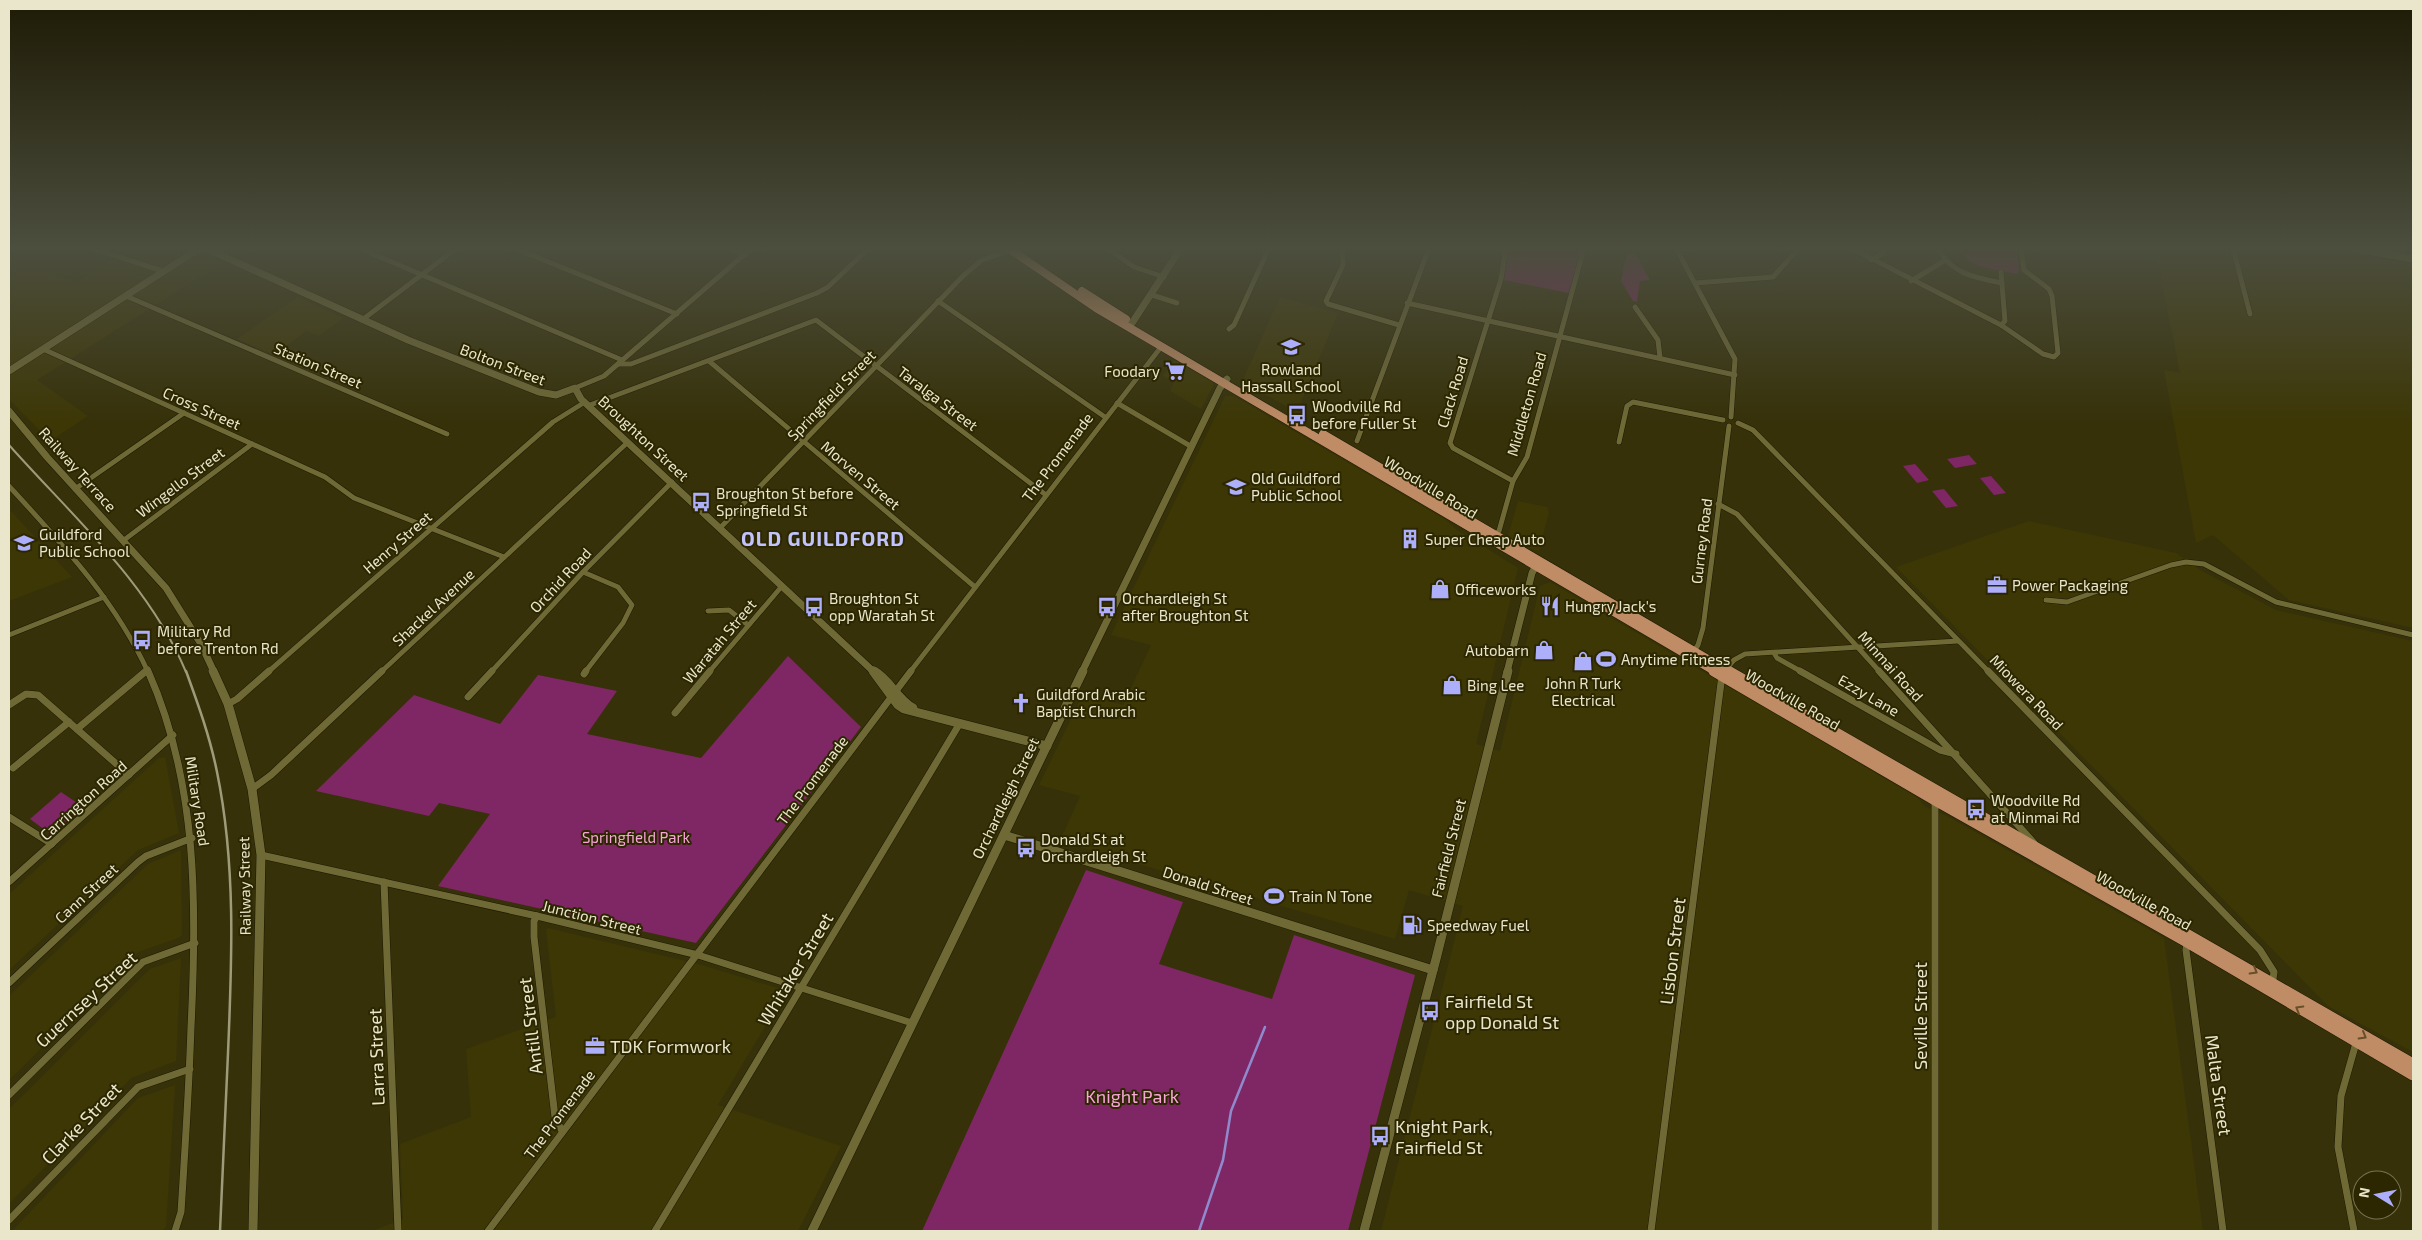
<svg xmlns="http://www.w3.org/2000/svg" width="2422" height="1240" viewBox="0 0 2422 1240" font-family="'Exo 2',sans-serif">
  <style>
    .built { fill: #3d3706 }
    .green { fill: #7f2664 }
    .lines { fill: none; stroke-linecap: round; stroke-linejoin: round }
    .stream { stroke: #8f8ace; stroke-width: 2.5 }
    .street-far1-casing { stroke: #1c1901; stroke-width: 6 }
    .street-casing { stroke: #1c1901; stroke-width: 8 }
    .secondary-far1-casing { stroke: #1c1901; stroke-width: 8 }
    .secondary-casing { stroke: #1c1901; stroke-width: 10 }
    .primary-far1-casing { stroke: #1c1901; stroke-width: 9 }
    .primary-casing { stroke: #1c1901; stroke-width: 12 }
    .street-far1 { stroke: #6f6936; stroke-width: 5 }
    .street { stroke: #6f6936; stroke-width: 7 }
    .secondary-far1 { stroke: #6f6936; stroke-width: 7 }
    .secondary { stroke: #6f6936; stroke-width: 9 }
    .primary-far1 { stroke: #bf8c65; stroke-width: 8 }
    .primary { stroke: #bf8c65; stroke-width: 11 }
    .rail-far1 { stroke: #9e9b7a; stroke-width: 2 }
    .rail { stroke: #9e9b7a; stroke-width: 2.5 }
    .oneway { stroke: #674f28 }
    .labels { text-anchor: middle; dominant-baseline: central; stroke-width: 4; stroke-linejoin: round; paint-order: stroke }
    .street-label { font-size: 15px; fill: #e9e6cb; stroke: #2c2700 }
    .poi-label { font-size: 15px; fill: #e9e6cb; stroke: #2c2700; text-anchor: start }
    .park-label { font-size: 15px; fill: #f9a6d9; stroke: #2c2700 }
    .near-street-label { font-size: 18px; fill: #e9e6cb; stroke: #2c2700 }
    .near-poi-label { font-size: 18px; fill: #e9e6cb; stroke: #2c2700; text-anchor: start }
    .near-park-label { font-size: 18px; fill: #f9a6d9; stroke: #2c2700 }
    .district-label { font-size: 20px; font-weight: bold; letter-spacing: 1px; fill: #c1c3fd; stroke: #2c2700 }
  </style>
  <rect width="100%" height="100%" fill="#363109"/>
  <g class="built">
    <path d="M148,248H182L222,263L37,380L88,416L50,441L9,399V279L29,267L76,282L112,260L122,264Z"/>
    <path d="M2155,248H2318L2413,265V628L2289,600L2213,535L2196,543L2164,370L2180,373Z"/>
    <path d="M298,297L343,318L319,336L306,331L274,355L237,339Z"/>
    <path d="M1280,297L1338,313L1297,412L1242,382Z"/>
    <path d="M1174,360L1212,382L1214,384L1201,409L1170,391L1174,382L1163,376Z"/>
    <path d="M1225,396H1234L1446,520L1457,530L1518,568L1476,744L1500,751L1540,586L1550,582L1918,798L1924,806L1947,816L2164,938L2203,1231H1381L1463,906L1409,890L1395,939L1060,841L1080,796L1039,785L1083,694L1123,705L1151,645L1111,635Z"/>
    <path d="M1518,501L1547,507L1549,512L1539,551L1531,549L1508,536Z"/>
    <path d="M9,509L72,577L9,601Z"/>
    <path d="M2029,521L2176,553L2200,570L2276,610L2413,641V1052L2328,1006L1896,567Z"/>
    <path d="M165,757L179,833L138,850L9,970V894L159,758Z"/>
    <path d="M181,850L182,935L178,938L138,952L9,1080V996L148,864Z"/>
    <path d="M548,928L702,965L784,990V995L718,1105L841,1146L798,1231H372L403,1219L400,1144L471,1117L466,1049L556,1017L546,930Z"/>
    <path d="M181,958L176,1061L131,1078L9,1204V1109L150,969Z"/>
    <path d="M175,1085L166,1227L162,1231H12L138,1098Z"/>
  </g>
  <g class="green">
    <path d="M1509,248H1583L1569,293L1504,280Z"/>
    <path d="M1628,248H1632L1650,280L1640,281L1637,302L1633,301L1621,281Z"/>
    <path d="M1941,248L2016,249L2019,270L2017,274L1982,267L1969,261L1960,252Z"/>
    <path d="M1969,455L1977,464L1955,468L1947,459Z"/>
    <path d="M1915,464L1929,480L1917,483L1903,466Z"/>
    <path d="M1991,476L2006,493L1994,495L1980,478Z"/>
    <path d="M1944,489L1958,506L1946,508L1932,491Z"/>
    <path d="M788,656L861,727L696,943L438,886L490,814L439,803L429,816L316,791L414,695L500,724L538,675L617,691L587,734L701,758Z"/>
    <path d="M61,792L83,807L55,831L49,833L30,819Z"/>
    <path d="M1086,870L1183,902L1159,964L1272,999L1294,935L1415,975L1348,1231H922Z"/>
  </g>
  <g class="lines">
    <path class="stream" d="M1199,1231L1223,1160L1231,1111L1265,1027"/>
    <defs>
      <g id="street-far1">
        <path d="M91,248L163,271"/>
        <path d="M359,248L622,360"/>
        <path d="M514,248L677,314"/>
        <path d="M727,248L745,255"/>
        <path d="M1107,248L1134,267L1164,277"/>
        <path d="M1342,248L1343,265L1326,301L1328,304L1399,325"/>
        <path d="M1506,248L1501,279L1450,443L1453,448L1513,481"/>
        <path d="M1676,248L1735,359L1731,417"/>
        <path d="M1851,248L2001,325L2043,354L2054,357L2058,353L2052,296L2049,289L2024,270L2021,248"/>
        <path d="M1938,248C1951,274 1976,278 2002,283"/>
        <path d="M2233,248L2250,314"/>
        <path d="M1676,249L1697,248"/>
        <path d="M1871,260L1882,254L1885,248"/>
        <path d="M2001,272L2005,321L2001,325"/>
        <path d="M1911,281L1944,261"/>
        <path d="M1695,283L1773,277L1799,248"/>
        <path d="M1152,295L1177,303"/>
        <path d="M126,296L447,434"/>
        <path d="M938,301L1105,417"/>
        <path d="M1407,303L1735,375"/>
        <path d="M1635,307L1658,340L1660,358"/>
        <path d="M362,320L457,248"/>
        <path d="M1229,329L1234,325L1269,248"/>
        <path d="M43,349L325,477L354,498L504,557"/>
        <path d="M709,361L975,587"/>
        <path d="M618,364H631L817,293L828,287L869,248"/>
        <path d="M575,388L604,376L752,248"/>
        <path d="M1117,403L1192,447"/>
        <path d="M590,405L816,320L1046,495"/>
        <path d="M1738,423L1753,430L1989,672"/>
        <path d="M1357,441L1429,248"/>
        <path d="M1619,442L1627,406L1633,402L1723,420"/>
        <path d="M9,486C62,544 115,600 148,672"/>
        <path d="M75,489L184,413"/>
        <path d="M1718,504L1737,514L1880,672"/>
        <path d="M720,528L964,275L982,260L1011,250"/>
        <path d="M1495,535L1499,531L1513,481L1527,457L1584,248"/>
        <path d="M124,540L252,444"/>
        <path d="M583,572L618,587L632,605L623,623L585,672"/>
        <path d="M2046,600L2067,602L2171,565L2186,562L2204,564L2276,602L2413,635"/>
        <path d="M708,611L729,610L748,625"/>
        <path d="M9,635L104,597"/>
        <path d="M1774,653L1777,658L1802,672"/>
        <path d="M1692,654L1698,645L1703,628L1729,426"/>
        <path d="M1726,669L1734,660L1745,654L1958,641"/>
        <path d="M144,672L148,669"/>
        <path d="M268,672L553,422L585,402"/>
        <path d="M381,672L628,442"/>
        <path d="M491,672L583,572L672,482"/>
        <path d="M709,672L782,586"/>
        <path d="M910,672L1161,347"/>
      </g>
      <g id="street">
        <path d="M148,671C198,783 197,907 191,1027C189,1089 185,1150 181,1212L175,1231"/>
        <path d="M1800,671L1940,750L1956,754"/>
        <path d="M1879,671L2034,843"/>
        <path d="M1988,671L2260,950L2274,972L2272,986"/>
        <path d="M584,674L586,671"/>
        <path d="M468,697L492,671"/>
        <path d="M228,704L237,699L269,671"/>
        <path d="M9,705L26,694L38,695L129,775"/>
        <path d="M675,713L710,671"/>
        <path d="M77,729L146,671"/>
        <path d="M13,768L69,722"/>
        <path d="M252,789L271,775L382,671"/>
        <path d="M1935,800V1231"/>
        <path d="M9,817L52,844"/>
        <path d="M261,855L537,916L698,955L912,1023"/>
        <path d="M9,882L173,735"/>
        <path d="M384,882L398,1231"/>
        <path d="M537,916L534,921V937L555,1117L562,1131"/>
        <path d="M2187,942L2186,950L2223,1231"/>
        <path d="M9,983L138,862L146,856L192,838"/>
        <path d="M9,1095L143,962L195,943"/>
        <path d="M9,1220L138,1087L190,1069"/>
        <path d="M488,1231L911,671"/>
        <path d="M655,1231L960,723"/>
        <path d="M1651,1231L1722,675"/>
        <path d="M2354,1231L2338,1147L2341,1096L2356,1043"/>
      </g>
      <g id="secondary-far1">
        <path d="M205,248L408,340L539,392L556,395L575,388L581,399L874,672"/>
        <path d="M2350,248L2413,259"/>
        <path d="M1132,323L1181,248"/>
        <path d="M9,371L200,248"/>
        <path d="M9,411L47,457L166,588L201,644L214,672"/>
        <path d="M872,670L876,672"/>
        <path d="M1082,672L1220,388L1227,379"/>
        <path d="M1507,672L1532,573L1538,562"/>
      </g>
      <g id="secondary">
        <path d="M213,671L228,704L252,789L261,855L253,1231"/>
        <path d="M873,671L898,705L904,709L1047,746"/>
        <path d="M874,671C890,680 897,699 913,708"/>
        <path d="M1004,835L1433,970"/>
        <path d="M812,1231L1083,671"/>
        <path d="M1364,1231L1436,959L1508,671"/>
      </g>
      <g id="primary-far1">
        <path d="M1008,248L1096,308L1716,672"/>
        <path d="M1082,291L1126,319"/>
        <path d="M1323,434L1730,672"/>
      </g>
      <g id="primary">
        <path d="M1714,671L1935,800L2187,942L2413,1075"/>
        <path d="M1728,671L2413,1064"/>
      </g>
    </defs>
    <use href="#street-far1" class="street-far1-casing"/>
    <use href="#street" class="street-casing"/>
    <use href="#secondary-far1" class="secondary-far1-casing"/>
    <use href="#secondary" class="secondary-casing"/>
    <use href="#primary-far1" class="primary-far1-casing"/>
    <use href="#primary" class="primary-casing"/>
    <use href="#street-far1" class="street-far1"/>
    <use href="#street" class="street"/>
    <use href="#secondary-far1" class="secondary-far1"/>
    <use href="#secondary" class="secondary"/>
    <use href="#primary-far1" class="primary-far1"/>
    <use href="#primary" class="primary"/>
    <path class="rail-far1" d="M9,445C72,516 149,583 186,672"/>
    <path class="rail" d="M186,671C198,704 210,737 217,772C236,864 232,960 228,1053C225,1112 223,1172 220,1231"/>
  </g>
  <defs><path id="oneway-chevron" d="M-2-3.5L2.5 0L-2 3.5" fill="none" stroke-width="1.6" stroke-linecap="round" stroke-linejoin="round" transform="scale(1.25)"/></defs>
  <g class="oneway">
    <use href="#oneway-chevron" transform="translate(2254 971) rotate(30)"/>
    <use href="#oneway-chevron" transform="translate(2299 1009) rotate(-150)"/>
    <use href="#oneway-chevron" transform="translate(2363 1036) rotate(30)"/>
  </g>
  <linearGradient id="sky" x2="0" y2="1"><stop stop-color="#1e1b05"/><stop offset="0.59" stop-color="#4c4e3e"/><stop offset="1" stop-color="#4c4e3e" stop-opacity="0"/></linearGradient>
  <rect width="2422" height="422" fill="url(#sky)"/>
  <defs>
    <symbol id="school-bare" viewBox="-9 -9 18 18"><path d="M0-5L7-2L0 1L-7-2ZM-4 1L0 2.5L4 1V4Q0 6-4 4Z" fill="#adaffb" stroke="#2c2700" stroke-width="2.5" paint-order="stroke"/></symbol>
    <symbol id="supermarket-bare" viewBox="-9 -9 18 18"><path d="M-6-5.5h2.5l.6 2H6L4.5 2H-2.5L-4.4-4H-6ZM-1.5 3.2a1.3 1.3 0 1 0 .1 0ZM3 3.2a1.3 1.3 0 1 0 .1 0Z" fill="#adaffb" stroke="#2c2700" stroke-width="2.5" paint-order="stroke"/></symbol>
    <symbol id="bus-bare" viewBox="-9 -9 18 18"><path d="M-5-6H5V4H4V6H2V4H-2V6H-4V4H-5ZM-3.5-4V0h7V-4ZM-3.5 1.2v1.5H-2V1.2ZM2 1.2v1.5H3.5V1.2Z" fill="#adaffb" stroke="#2c2700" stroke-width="2.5" paint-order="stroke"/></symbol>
    <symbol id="building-bare" viewBox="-9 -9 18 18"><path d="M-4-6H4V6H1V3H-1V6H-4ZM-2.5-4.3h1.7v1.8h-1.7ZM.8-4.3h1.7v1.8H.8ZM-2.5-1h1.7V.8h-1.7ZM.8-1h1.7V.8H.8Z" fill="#adaffb" stroke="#2c2700" stroke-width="2.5" paint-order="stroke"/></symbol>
    <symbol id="office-bare" viewBox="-9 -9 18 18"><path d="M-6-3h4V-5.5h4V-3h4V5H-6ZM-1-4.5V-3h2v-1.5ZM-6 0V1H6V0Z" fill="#adaffb" stroke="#2c2700" stroke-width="2.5" paint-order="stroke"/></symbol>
    <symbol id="shop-bare" viewBox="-9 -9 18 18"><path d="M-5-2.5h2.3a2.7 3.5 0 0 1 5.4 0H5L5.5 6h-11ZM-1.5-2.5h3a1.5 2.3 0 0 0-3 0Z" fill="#adaffb" stroke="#2c2700" stroke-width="2.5" paint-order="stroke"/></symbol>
    <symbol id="restaurant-bare" viewBox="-9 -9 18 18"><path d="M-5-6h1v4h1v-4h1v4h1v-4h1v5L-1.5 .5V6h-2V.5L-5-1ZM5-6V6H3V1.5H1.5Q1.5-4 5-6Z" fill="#adaffb" stroke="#2c2700" stroke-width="2.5" paint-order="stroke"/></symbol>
    <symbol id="stadium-bare" viewBox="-9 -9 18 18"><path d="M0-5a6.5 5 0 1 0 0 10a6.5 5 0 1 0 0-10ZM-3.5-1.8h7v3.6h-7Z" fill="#adaffb" stroke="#2c2700" stroke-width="2.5" paint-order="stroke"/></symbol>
    <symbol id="church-bare" viewBox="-9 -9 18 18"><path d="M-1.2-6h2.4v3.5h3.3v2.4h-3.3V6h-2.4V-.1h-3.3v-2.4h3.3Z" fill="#adaffb" stroke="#2c2700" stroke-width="2.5" paint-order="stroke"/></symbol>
    <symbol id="fuel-bare" viewBox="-9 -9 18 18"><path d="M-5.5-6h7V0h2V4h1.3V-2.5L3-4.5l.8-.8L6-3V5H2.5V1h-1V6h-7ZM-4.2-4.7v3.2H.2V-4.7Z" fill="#adaffb" stroke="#2c2700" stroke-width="2.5" paint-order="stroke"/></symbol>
  </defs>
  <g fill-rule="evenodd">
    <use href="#school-bare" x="1277" y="333" width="28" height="28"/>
    <use href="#supermarket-bare" x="1161" y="357" width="28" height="28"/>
    <use href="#bus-bare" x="1283" y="401" width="28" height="28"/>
    <use href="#school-bare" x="1222" y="473" width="28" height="28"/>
    <use href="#bus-bare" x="687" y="488" width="28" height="28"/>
    <use href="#building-bare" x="1396" y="525" width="28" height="28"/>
    <use href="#school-bare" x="10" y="529" width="28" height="28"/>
    <use href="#office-bare" x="1983" y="571" width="28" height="28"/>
    <use href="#shop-bare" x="1426" y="575" width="28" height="28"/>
    <use href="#restaurant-bare" x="1536" y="592" width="28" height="28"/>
    <use href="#bus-bare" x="800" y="593" width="28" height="28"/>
    <use href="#bus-bare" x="1093" y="593" width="28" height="28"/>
    <use href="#bus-bare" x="128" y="626" width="28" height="28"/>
    <use href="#shop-bare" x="1530" y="636" width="28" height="28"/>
    <use href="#stadium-bare" x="1592" y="645" width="28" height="28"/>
    <use href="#shop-bare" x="1569" y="647" width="28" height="28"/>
    <use href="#shop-bare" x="1438" y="671" width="28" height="28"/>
    <use href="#church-bare" x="1007" y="689" width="28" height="28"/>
    <use href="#bus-bare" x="1962" y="795" width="28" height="28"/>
    <use href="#bus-bare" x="1012" y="834" width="28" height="28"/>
    <use href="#stadium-bare" x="1260" y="882" width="28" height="28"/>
    <use href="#fuel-bare" x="1398" y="911" width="28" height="28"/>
    <use href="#bus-bare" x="1416" y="997" width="28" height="28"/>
    <use href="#office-bare" x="581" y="1032" width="28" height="28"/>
    <use href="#bus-bare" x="1366" y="1122" width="28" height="28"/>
  </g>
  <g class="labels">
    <g class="street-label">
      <text transform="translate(503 364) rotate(21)">Bolton Street</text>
      <text transform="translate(318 365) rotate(23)">Station Street</text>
      <text transform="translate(1452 392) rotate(-73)">Clack Road</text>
      <text transform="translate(831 395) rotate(-46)">Springfield Street</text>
      <text transform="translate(938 398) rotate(37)">Taralga Street</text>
      <text transform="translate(1526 404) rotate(-74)">Middleton Road</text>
      <text transform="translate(202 408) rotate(24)">Cross Street</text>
      <text transform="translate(644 438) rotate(43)">Broughton Street</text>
      <text transform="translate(1057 457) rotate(-53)">The Promenade</text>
      <text transform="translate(78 469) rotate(48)">Railway Terrace</text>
      <text transform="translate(861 475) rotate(40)">Morven Street</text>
      <text transform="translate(180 482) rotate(-37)">Wingello Street</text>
      <text transform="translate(1431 487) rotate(31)">Woodville Road</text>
      <text transform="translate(1701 541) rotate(-83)">Gurney Road</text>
      <text transform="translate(397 542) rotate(-41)">Henry Street</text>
      <text transform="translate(560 580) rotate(-47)">Orchid Road</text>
      <text transform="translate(433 607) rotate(-43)">Shackel Avenue</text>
      <text transform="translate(719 641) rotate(-50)">Waratah Street</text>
      <text transform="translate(1891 666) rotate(48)">Minmai Road</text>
      <text transform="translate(2027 692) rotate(46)">Miowera Road</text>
      <text transform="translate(1869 695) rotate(30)">Ezzy Lane</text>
      <text transform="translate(1793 699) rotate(30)">Woodville Road</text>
      <text transform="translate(812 780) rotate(-53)">The Promenade</text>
      <text transform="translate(1005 798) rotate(-64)">Orchardleigh Street</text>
      <text transform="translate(83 800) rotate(-42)">Carrington Road</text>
      <text transform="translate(198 801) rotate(81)">Military Road</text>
      <text transform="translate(1448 848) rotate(-76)">Fairfield Street</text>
      <text transform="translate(1208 885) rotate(18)">Donald Street</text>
      <text transform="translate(244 886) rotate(-91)">Railway Street</text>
      <text transform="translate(86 893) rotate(-43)">Cann Street</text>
      <text transform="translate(2144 900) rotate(29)">Woodville Road</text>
      <text transform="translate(592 917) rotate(14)">Junction Street</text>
      <text transform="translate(559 1114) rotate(-53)">The Promenade</text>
    </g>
    <g class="poi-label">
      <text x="1291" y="369" text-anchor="middle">Rowland<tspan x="1291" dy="17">Hassall School</tspan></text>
      <text x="1160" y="371" text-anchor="end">Foodary</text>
      <text x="1312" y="406">Woodville Rd<tspan x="1312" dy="17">before Fuller St</tspan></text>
      <text x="1251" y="478">Old Guildford<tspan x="1251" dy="17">Public School</tspan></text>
      <text x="716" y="493">Broughton St before<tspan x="716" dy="17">Springfield St</tspan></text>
      <text x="39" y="534">Guildford<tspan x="39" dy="17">Public School</tspan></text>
      <text x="1425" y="539">Super Cheap Auto</text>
      <text x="2012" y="585">Power Packaging</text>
      <text x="1455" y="589">Officeworks</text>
      <text x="829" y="598">Broughton St<tspan x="829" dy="17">opp Waratah St</tspan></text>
      <text x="1122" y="598">Orchardleigh St<tspan x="1122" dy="17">after Broughton St</tspan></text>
      <text x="1565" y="606">Hungry Jack's</text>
      <text x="157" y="631">Military Rd<tspan x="157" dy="17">before Trenton Rd</tspan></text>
      <text x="1529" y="650" text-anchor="end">Autobarn</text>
      <text x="1621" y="659">Anytime Fitness</text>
      <text x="1583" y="683" text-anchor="middle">John R Turk<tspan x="1583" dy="17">Electrical</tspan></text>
      <text x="1467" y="685">Bing Lee</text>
      <text x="1036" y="694">Guildford Arabic<tspan x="1036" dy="17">Baptist Church</tspan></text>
      <text x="1991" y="800">Woodville Rd<tspan x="1991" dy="17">at Minmai Rd</tspan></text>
      <text x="1041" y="839">Donald St at<tspan x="1041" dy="17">Orchardleigh St</tspan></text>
      <text x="1289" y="896">Train N Tone</text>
      <text x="1427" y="925">Speedway Fuel</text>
    </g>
    <g class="park-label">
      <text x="636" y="837">Springfield Park</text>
    </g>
    <g class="near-street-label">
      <text transform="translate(1672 951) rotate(-83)">Lisbon Street</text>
      <text transform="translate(795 969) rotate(-59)">Whitaker Street</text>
      <text transform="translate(86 999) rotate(-43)">Guernsey Street</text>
      <text transform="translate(1920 1016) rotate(-90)">Seville Street</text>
      <text transform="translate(530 1026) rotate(-97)">Antill Street</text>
      <text transform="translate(376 1057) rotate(-92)">Larra Street</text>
      <text transform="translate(2219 1085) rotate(82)">Malta Street</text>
      <text transform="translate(81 1123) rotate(-46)">Clarke Street</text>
    </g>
    <g class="near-poi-label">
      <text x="1445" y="1001">Fairfield St<tspan x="1445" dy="21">opp Donald St</tspan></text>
      <text x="610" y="1046">TDK Formwork</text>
      <text x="1395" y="1126">Knight Park,<tspan x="1395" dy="21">Fairfield St</tspan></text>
    </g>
    <g class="near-park-label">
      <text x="1132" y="1096">Knight Park</text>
    </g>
    <g class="district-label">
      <text x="823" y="538">OLD GUILDFORD</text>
    </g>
  </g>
  <rect width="2422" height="1240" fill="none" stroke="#e9e6cb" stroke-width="20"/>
  <g transform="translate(2377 1195) rotate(280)"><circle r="24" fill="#2c2700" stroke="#787351"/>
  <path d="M0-4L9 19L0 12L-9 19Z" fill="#adaffb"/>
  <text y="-8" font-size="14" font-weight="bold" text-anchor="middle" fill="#e9e6cb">N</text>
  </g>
</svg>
